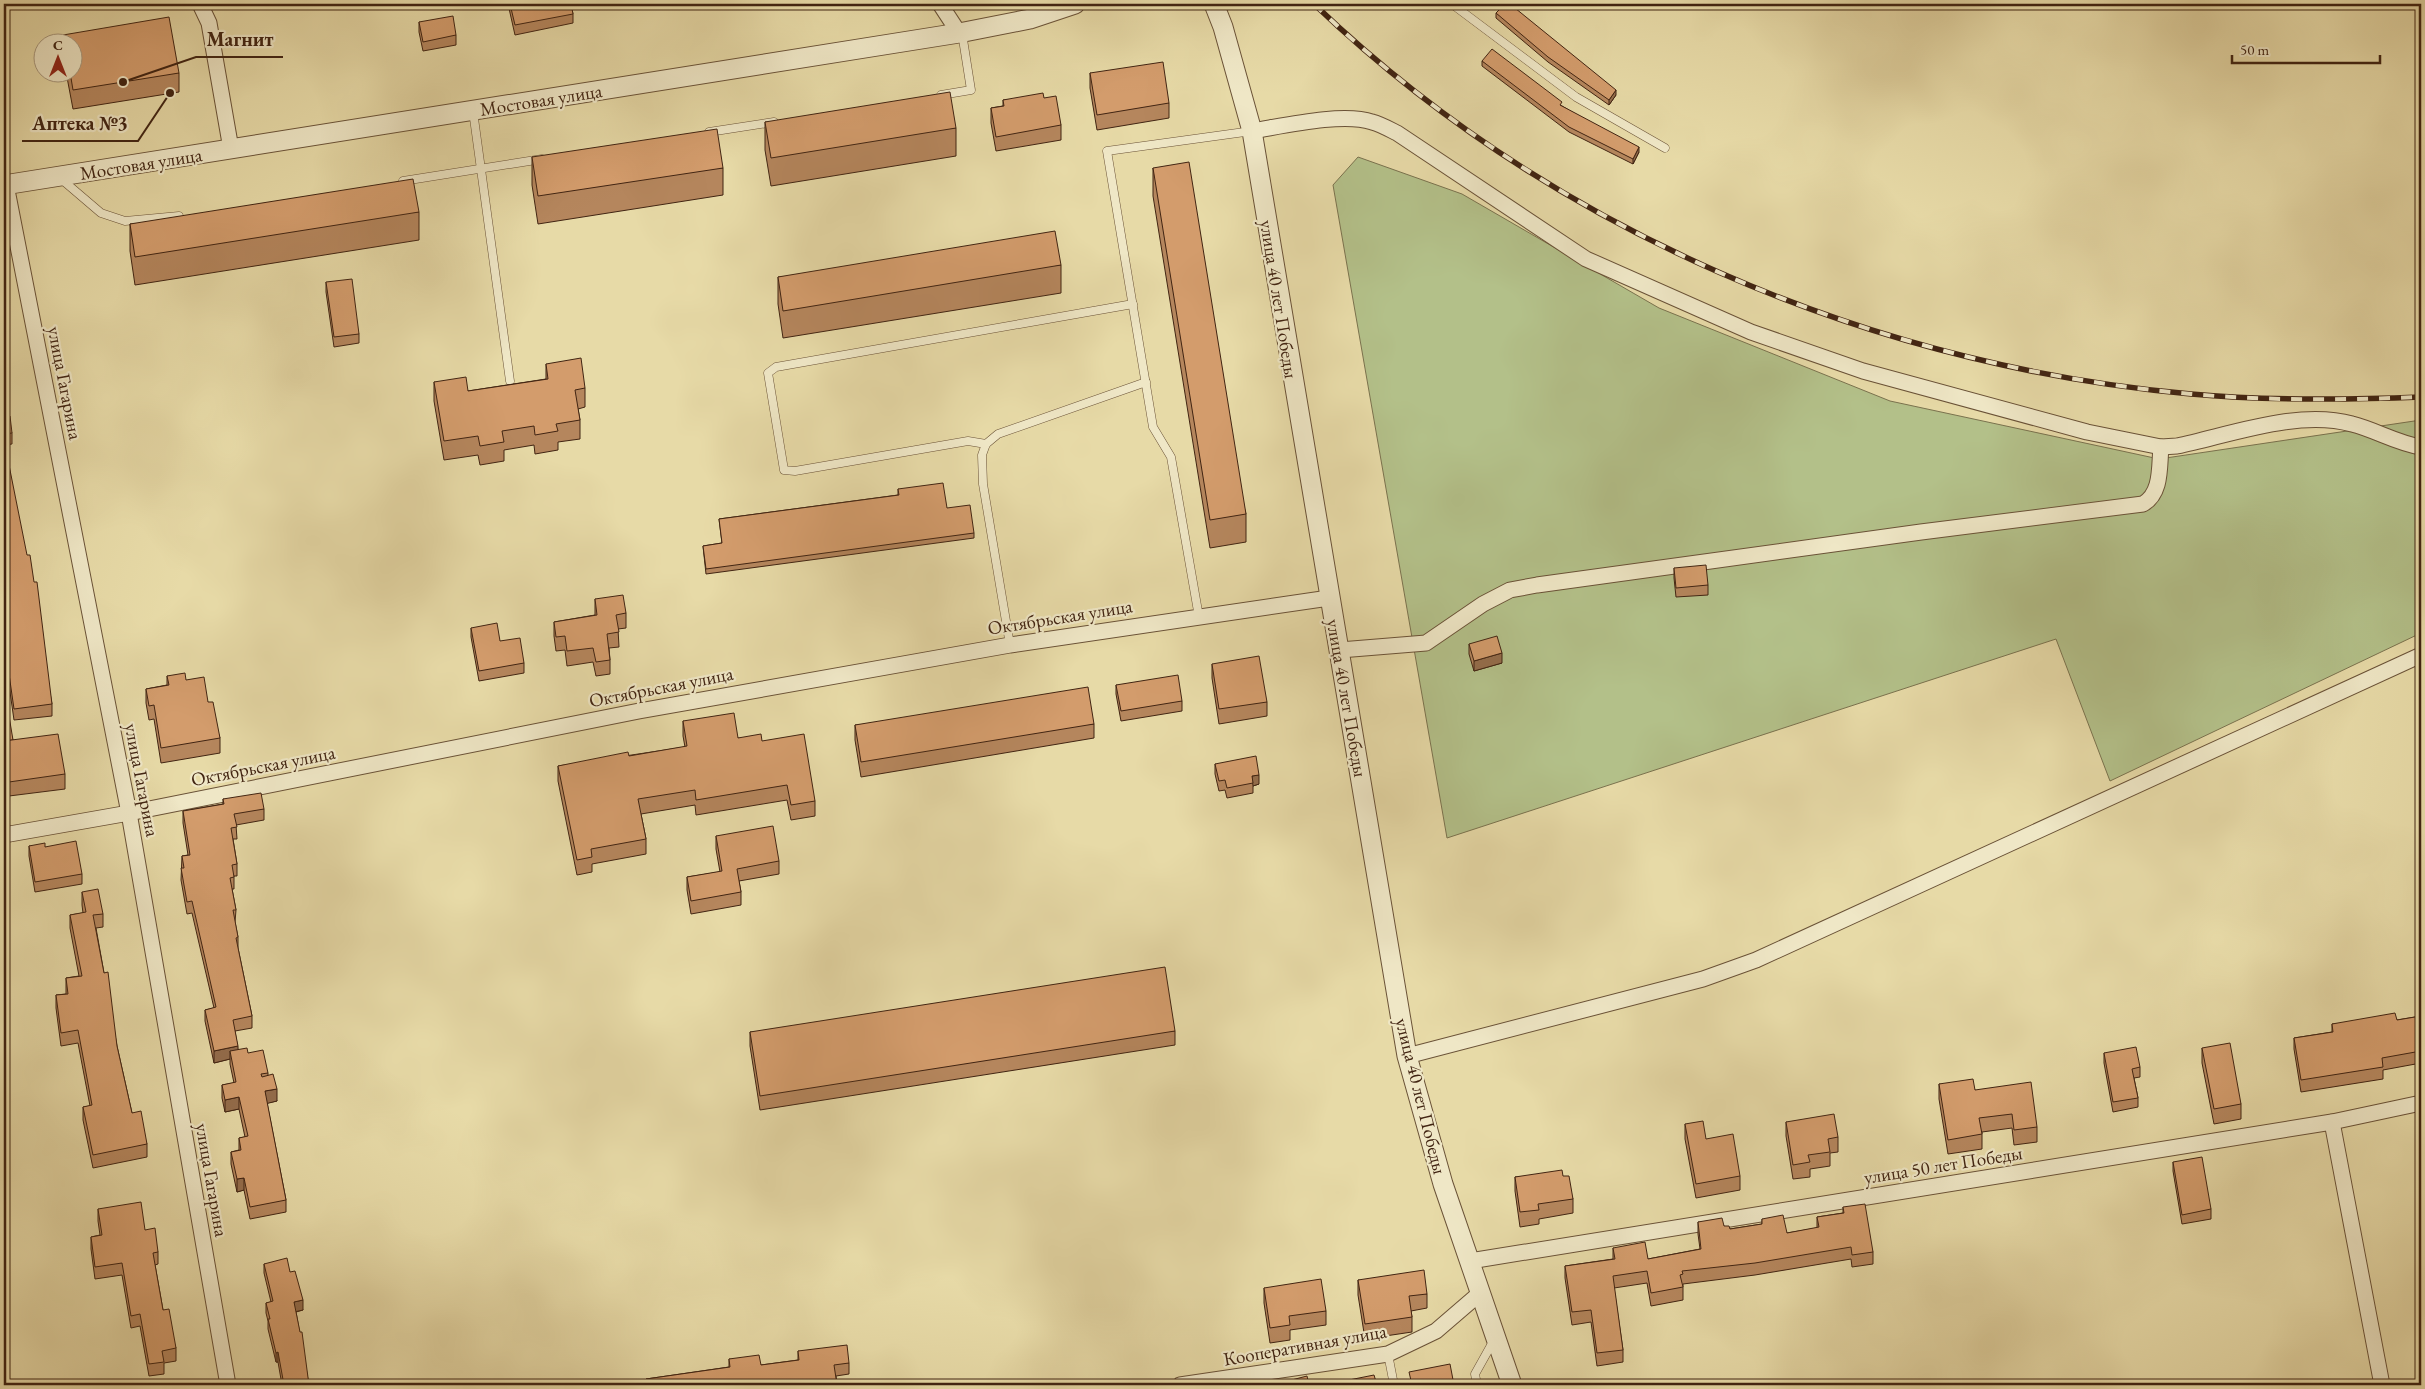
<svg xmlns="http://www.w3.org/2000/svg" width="2425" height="1389" viewBox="0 0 2425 1389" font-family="'EB Garamond',serif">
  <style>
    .green { fill: #b3c089; stroke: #7a724e }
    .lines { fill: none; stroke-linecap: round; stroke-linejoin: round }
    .service-casing { stroke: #6a5237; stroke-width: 9 }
    .minor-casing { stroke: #6a5237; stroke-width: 17 }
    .tertiary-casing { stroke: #6a5237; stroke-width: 21 }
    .service { stroke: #efe7c6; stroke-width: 8 }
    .minor { stroke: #efe7c6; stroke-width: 15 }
    .tertiary { stroke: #efe7c6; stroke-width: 19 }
    .rail-casing { stroke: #412412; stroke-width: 5.5 }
    .rail { stroke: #efe7c6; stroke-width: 4; stroke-dasharray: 11; stroke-linecap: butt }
    .wall { fill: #b5865d; stroke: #412412 }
    .shaded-wall { fill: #946d4c; stroke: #412412 }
    .building { fill: #d39c6c; stroke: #412412 }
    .labels { text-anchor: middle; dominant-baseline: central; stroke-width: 4.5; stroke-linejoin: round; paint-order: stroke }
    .street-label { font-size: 19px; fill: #412412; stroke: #efe7c6 }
    .leader { fill: none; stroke: #412412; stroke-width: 2 }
    .callout-dot { fill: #412412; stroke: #efe7c6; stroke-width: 2 }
    .callout-label { font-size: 20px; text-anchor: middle; font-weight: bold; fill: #412412; stroke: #efe7c6; stroke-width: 4.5; stroke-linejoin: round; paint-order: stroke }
  </style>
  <rect width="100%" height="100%" fill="#e7daa7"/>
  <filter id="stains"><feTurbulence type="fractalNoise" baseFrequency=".004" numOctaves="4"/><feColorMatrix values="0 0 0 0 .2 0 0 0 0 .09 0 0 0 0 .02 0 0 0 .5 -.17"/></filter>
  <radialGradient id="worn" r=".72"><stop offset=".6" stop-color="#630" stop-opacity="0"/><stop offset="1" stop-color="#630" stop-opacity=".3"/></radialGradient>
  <path class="green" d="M1358,157L1462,194L1659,308L1890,401L2159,459L2421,420V633L2110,781L2056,639L1447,838L1333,185Z"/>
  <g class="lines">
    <defs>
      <g id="service">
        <path d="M1452,4L1576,97L1665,148"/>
        <path d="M941,95L971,90L962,33"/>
        <path d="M473,111L510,381"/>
        <path d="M709,132L774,122"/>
        <path d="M60,178L101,213L125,221L179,216"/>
        <path d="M403,181L542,159"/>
        <path d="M986,444L968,441L795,471L784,470L768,373L776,367L1133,304"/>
        <path d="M1199,617L1171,457L1153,427L1107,151L1252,131"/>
        <path d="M1010,645L983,484L982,455L986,444L998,434L1146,382"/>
        <path d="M1388,1354L1394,1385"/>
        <path d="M1477,1385L1475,1374L1494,1340"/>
      </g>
      <g id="minor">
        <path d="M200,4L209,23L231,149"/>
        <path d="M940,4L959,33"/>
        <path d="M1252,131C1283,126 1343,112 1372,122C1380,124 1389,129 1397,133L1586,259L1751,332L1863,371L2087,432L2161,447L2177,446C2230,435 2298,409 2352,424C2376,430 2396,443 2421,447"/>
        <path d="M6,185L129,813L228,1385"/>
        <path d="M1340,650L1426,643L1483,604L1510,590L1537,585L1921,532L2143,504C2162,493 2159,467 2161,447"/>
        <path d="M4,835L129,813L639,711L1010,645L1329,598"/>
        <path d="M1407,1056L1703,979L1756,960L2421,655"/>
        <path d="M2332,1122L2382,1385"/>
        <path d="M1470,1261L2332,1122L2421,1103"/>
        <path d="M1180,1385L1388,1354L1436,1331L1479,1294"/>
      </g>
      <g id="tertiary">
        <path d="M1214,4L1223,27L1252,131L1407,1056L1443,1184L1512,1385"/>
        <path d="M4,185L959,33L1030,19L1075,4"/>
      </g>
    </defs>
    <use href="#service" class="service-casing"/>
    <use href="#minor" class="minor-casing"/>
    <use href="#tertiary" class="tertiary-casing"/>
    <use href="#service" class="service"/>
    <use href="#minor" class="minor"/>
    <use href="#tertiary" class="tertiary"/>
    <defs>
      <path id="rail" d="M1314,4C1549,229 1868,365 2191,394C2268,401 2344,400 2421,397"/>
    </defs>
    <use href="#rail" class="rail-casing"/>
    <use href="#rail" class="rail"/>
  </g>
  <g class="wall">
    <path d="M508,4H571L573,14V23L515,35Z"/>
    <path d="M1496,13L1616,95L1609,105L1548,62L1496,18Z"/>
    <path d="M419,22L456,35V45L423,51L419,32Z"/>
    <path d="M63,35L179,73V92L73,109L66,72H72V42H63Z"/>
    <path d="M1482,61L1562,106L1639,152L1633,164L1569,132L1482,66Z"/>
    <path d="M1090,73L1169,103V118L1097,130L1090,88Z"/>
    <path d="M1044,98L1061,125V140L996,151L991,123V108L1003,106V100Z"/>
    <path d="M765,122L956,128V156L771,186L765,150Z"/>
    <path d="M532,157L723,168V195L538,224L532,185Z"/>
    <path d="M1153,168L1246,514V542L1210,548L1153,196Z"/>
    <path d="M419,212V240L135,285L130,251V224Z"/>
    <path d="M1061,265V293L783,338L778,304V277Z"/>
    <path d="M326,282L359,334V343L334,347L326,292Z"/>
    <path d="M546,364L585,388V407L578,409L580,420V439L558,442V450L535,454L534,445L504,450V461L480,465L478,455L444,460L434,401V382L468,391L546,379Z"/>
    <path d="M4,417L12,433V444L5,445L52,704V716L14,720L8,678L4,679Z"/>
    <path d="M898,489L947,508L974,533V538L706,574L703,546L722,543L719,519L898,495Z"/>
    <path d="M1674,568L1708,585V595L1676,597L1674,578Z"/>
    <path d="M595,599L626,613V628L618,629L619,647L609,648L610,660V674L596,676L593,662L567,666L565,650L556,651L554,636V622L595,615Z"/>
    <path d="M471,628L500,641L524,663V673L479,681L471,637Z"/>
    <path d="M1469,644L1502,663L1474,671L1469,654Z"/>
    <path d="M1212,664L1267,702V716L1219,724L1212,678Z"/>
    <path d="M167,676L186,680L208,702L220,738V753L161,763L154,719L149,720L146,703V689L167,685Z"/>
    <path d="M1116,685L1182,701V711L1121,721L1116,694Z"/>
    <path d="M4,711L13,740L65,774V789L9,796L4,757Z"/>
    <path d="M683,721L738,738L762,741L815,801V816L791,820L787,800L696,815L695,805L641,814L646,839V854L592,864V872L577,875L558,781V766L685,747L683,736Z"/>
    <path d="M1094,724V738L861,777L855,740V725Z"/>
    <path d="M1215,764L1259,784L1253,786V793L1227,798L1225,790L1219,791L1215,774Z"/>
    <path d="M223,799L264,809V820L236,825L237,839H233L237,864V876H234V889H232L236,910L235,922L238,937V948L252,1016V1028L235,1031L238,1050L248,1053L268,1073V1076L277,1101L267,1103L286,1200V1212L250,1219L244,1190L237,1192L231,1164V1152L239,1150V1138L245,1137L239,1109L225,1112L222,1098V1085L234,1083L230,1064V1059L214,1063L205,1021V1010L214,1008L192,913L187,914L181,880L182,856L188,855L183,823V811L223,804Z"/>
    <path d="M716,836L779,861V874L739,881L741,892V905L691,914L687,890V877L720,872L716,849Z"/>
    <path d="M29,846L45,847L82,874V884L35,892L29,856Z"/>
    <path d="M82,892L103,914V927L96,928L117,1046L132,1113L147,1144V1157L93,1168L83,1120V1107L90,1106L78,1043L61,1046L56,1008V995L66,994V978L79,976L70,928V915L83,913L82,905Z"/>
    <path d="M2421,1016V1063L2383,1070V1079L2301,1092L2294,1049V1038L2332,1032V1024L2397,1020Z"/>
    <path d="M1175,1031V1045L760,1110L750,1046V1032Z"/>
    <path d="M2202,1048L2241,1104V1119L2214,1124L2202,1063Z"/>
    <path d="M2104,1053L2140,1067V1077L2134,1078L2138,1098V1107L2113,1112L2104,1063Z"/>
    <path d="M1939,1084L1975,1090L2037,1127V1142L2014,1145L2012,1128L1982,1132V1149L1948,1154L1939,1099Z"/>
    <path d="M1786,1122L1838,1137V1152L1830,1153V1166L1810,1169V1177L1793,1179L1786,1136Z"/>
    <path d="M1685,1124L1706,1139L1740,1176V1190L1696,1198L1685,1139Z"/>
    <path d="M2173,1162L2211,1209V1219L2182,1224L2173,1171Z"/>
    <path d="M1563,1176L1573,1199V1213L1539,1219V1224L1520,1227L1515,1191V1177Z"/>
    <path d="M1843,1207L1873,1252V1264L1852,1267L1851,1259L1755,1275L1683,1284V1300L1651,1306L1647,1283L1614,1288L1623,1350V1362L1597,1366L1591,1322L1572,1325L1565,1278V1266L1613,1259V1248L1648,1259L1700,1249L1698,1234V1222L1724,1226L1730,1229L1762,1224V1219L1787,1233L1817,1228V1217L1843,1213Z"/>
    <path d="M98,1209L145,1230L158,1252V1264L155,1265L163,1310L176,1348V1361L164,1363V1374L149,1376L140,1326L131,1328L122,1275L95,1279L91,1249V1237L100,1235L98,1221Z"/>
    <path d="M264,1264L290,1272L303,1310L296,1312L309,1385H282L278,1362H276L268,1329V1321L266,1313V1303L271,1302L264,1273Z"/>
    <path d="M1358,1280L1427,1294V1308L1411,1311L1412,1317V1332L1365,1339L1358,1295Z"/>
    <path d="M1264,1288L1326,1311V1325L1290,1330V1340L1270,1343L1264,1303Z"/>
    <path d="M798,1351L849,1363V1374L836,1376L837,1385H646V1379L729,1367V1359L761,1365L798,1360Z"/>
  </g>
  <g class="shaded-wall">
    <path d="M1616,90V95L1609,105V100Z"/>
    <path d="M1639,147V152L1633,164V159Z"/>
    <path d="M1502,653V663L1474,671V661Z"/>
    <path d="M1259,775V784L1253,786L1252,776Z"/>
    <path d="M238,1046V1057L230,1051V1059L214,1063V1051Z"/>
    <path d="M277,1089V1101L265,1104V1091Z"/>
    <path d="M239,1097V1109L225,1112V1100Z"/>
    <path d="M244,1178V1190L237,1192V1179Z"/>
    <path d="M303,1300V1310L294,1312V1302Z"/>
    <path d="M278,1352V1362H276V1353Z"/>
  </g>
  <g class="building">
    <path d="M510,4H571L573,14L515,25Z"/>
    <path d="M1505,4H1510L1616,90L1609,100L1548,57L1496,13Z"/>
    <path d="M453,16L456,35L423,42L419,22Z"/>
    <path d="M169,17L179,73L73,90L70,72H72V42H65L63,35Z"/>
    <path d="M1492,49L1562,102L1560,105L1639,147L1633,159L1569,127L1482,61Z"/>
    <path d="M1163,62L1169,103L1097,115L1090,73Z"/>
    <path d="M950,92L956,128L771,158L765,122Z"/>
    <path d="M1043,93L1044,98L1056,96L1061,125L996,137L991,108L1004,106L1003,100Z"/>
    <path d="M717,129L723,168L538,196L532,157Z"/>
    <path d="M1189,162L1246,514L1210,520L1153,168Z"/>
    <path d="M413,179L419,212L135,257L130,224Z"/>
    <path d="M1055,231L1061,265L783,311L778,277Z"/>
    <path d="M352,279L359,334L334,337L326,282Z"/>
    <path d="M581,358L585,388L575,390L580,420L556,424L558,431L535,435L534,426L502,431L504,442L480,446L478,436L444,441L434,382L466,377L468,391L548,379L546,364Z"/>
    <path d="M10,416L12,433L4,434V417Z"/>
    <path d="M4,440L27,555H30L34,582H37L52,704L14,709L8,667L4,668Z"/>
    <path d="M943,483L947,508L970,505L974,533L706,569L703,546L722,543L719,519L899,495L898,489Z"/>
    <path d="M1706,565L1708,585L1676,588L1674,568Z"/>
    <path d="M623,595L626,613L616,615L619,632L607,634L610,660L596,662L593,648L567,651L565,636L556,637L554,622L597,615L595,599Z"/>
    <path d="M497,623L500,641L520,638L524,663L479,671L471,628Z"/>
    <path d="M1497,636L1502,653L1474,661L1469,644Z"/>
    <path d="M1259,656L1267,702L1219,709L1212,664Z"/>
    <path d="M185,673L186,680L204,677L208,702H213L220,738L161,748L154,705L149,706L146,689L169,685L167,676Z"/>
    <path d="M1178,675L1182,701L1121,711L1116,685Z"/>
    <path d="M1088,687L1094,724L861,762L855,725Z"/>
    <path d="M8,710L13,740L4,741V711Z"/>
    <path d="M734,713L738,738L761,734L762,741L804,734L815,801L791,805L787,785L696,800L695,790L638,799L646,839L591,849L592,857L577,860L558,766L628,752L629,756L687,746L683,721Z"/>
    <path d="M58,734L65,774L9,782L4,741Z"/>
    <path d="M1256,756L1259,775L1252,776L1253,783L1227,788L1225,780L1219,781L1215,764Z"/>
    <path d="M261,793L264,809L234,814L237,827L231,828L237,864L232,865L234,877L230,878L236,910H233L238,937L236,938L252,1016L233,1020L238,1046L214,1051L205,1010L216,1007L192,901L187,902L181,868H184L182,856L190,855L183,811L224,804L223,799Z"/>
    <path d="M773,826L779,861L737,869L741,892L691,901L687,877L722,871L716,836Z"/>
    <path d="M76,841L82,874L35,882L29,846L45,843V847Z"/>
    <path d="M98,889L103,914L93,915L104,973L108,972L117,1046L132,1113L141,1111L147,1144L93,1155L83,1107L92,1105L78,1030L61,1033L56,995L68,994L66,978L82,976L70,915L86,912L82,892Z"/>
    <path d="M1165,967L1175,1031L760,1096L750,1032Z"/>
    <path d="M2395,1013L2397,1020L2421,1016V1051L2382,1058L2383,1067L2301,1080L2294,1038L2333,1032L2332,1024Z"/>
    <path d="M2230,1043L2241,1104L2214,1109L2202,1048Z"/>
    <path d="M2136,1047L2140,1067L2132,1069L2138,1098L2113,1102L2104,1053Z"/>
    <path d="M247,1048L248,1053L263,1050L268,1073L261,1074L262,1077L273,1074L277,1089L265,1091L286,1200L250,1207L244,1178L237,1179L231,1152L241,1150L239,1138L248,1136L239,1097L225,1100L222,1085L236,1082L230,1051Z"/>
    <path d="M1973,1079L1975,1090L2031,1082L2037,1127L2014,1130L2012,1114L1979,1118L1982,1134L1948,1140L1939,1084Z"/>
    <path d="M1834,1114L1838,1137L1828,1139L1830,1152L1808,1155L1810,1162L1793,1165L1786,1122Z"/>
    <path d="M1703,1121L1706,1139L1733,1134L1740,1176L1696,1184L1685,1124Z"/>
    <path d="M2202,1157L2211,1209L2182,1215L2173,1162Z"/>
    <path d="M1562,1170L1563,1176H1569L1573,1199L1538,1204L1539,1210L1520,1212L1515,1177Z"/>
    <path d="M141,1202L145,1230L155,1228L158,1252L153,1253L163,1310L169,1309L176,1348L162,1351L164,1362L149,1364L140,1314L131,1316L122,1263L95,1267L91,1237L102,1235L98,1209Z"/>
    <path d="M1865,1204L1873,1252L1852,1255L1851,1247L1755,1263L1682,1271L1683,1274L1680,1275L1683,1287L1651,1293L1647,1271L1613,1276L1623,1350L1597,1353L1591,1310L1572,1312L1565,1266L1615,1259L1613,1248L1645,1242L1648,1259L1701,1249L1698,1222L1722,1218L1724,1226H1729L1730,1229L1762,1224V1219L1783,1215L1787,1233L1819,1227L1817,1217L1844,1213L1843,1207Z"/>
    <path d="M287,1258L290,1272L295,1271L303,1300L294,1302L300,1332H302L309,1385H284L278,1352L276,1353L268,1319H270L266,1303L273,1301L264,1264Z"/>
    <path d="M1424,1270L1427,1294L1409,1296L1412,1317L1365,1324L1358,1280Z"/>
    <path d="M1321,1279L1326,1311L1289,1316L1290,1325L1270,1328L1264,1288Z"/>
    <path d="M847,1345L849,1363L834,1365L837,1385H647L646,1379L730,1367L729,1359L759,1355L761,1365L799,1360L798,1351Z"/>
    <path d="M1450,1364L1454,1385H1412L1409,1372Z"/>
    <path d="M1374,1375L1377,1385H1340L1339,1382Z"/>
    <path d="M1307,1376L1309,1385H1276V1384Z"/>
  </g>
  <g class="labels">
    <g class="street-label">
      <text transform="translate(541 100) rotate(-9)">Мостовая улица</text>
      <text transform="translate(141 164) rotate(-9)">Мостовая улица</text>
      <text transform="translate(1279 299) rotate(81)">улица 40 лет Победы</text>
      <text transform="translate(65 383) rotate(79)">улица Гагарина</text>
      <text transform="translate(1060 617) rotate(-9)">Октябрьская улица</text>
      <text transform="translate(661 687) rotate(-11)">Октябрьская улица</text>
      <text transform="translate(1347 698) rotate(80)">улица 40 лет Победы</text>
      <text transform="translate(263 766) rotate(-11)">Октябрьская улица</text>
      <text transform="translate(142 780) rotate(79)">улица Гагарина</text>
      <text transform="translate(1421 1096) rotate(76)">улица 40 лет Победы</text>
      <text transform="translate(1943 1165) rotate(-9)">улица 50 лет Победы</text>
      <text transform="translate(212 1180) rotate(80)">улица Гагарина</text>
      <text transform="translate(1305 1345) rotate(-10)">Кооперативная улица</text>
    </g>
  </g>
  <path class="leader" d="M123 82L196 57H283M170 93L138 141H22"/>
  <g class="callout-dot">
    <circle cx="123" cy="82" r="5"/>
    <circle cx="170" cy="93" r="5"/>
  </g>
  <g class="callout-label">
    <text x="240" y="46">Магнит</text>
    <text x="80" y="130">Аптека №3</text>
  </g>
  <rect width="2425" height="1389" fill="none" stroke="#e7daa7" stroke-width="20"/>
  <rect x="5" y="5" width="2415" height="1379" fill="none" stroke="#412412" stroke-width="2.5"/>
  <rect x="10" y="10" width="2405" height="1369" fill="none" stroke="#412412"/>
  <g transform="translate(58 58)"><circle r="24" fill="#efe7c6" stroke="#a9997e"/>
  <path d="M0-4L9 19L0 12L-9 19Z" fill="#8f2418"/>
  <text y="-8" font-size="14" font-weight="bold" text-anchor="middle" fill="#412412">С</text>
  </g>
  <path d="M2232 55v8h148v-8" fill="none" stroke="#412412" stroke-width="2.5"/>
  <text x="2240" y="55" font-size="15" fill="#412412" stroke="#efe7c6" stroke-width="4" paint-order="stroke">50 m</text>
  <rect width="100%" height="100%" filter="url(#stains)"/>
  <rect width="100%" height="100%" fill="url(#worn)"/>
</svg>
